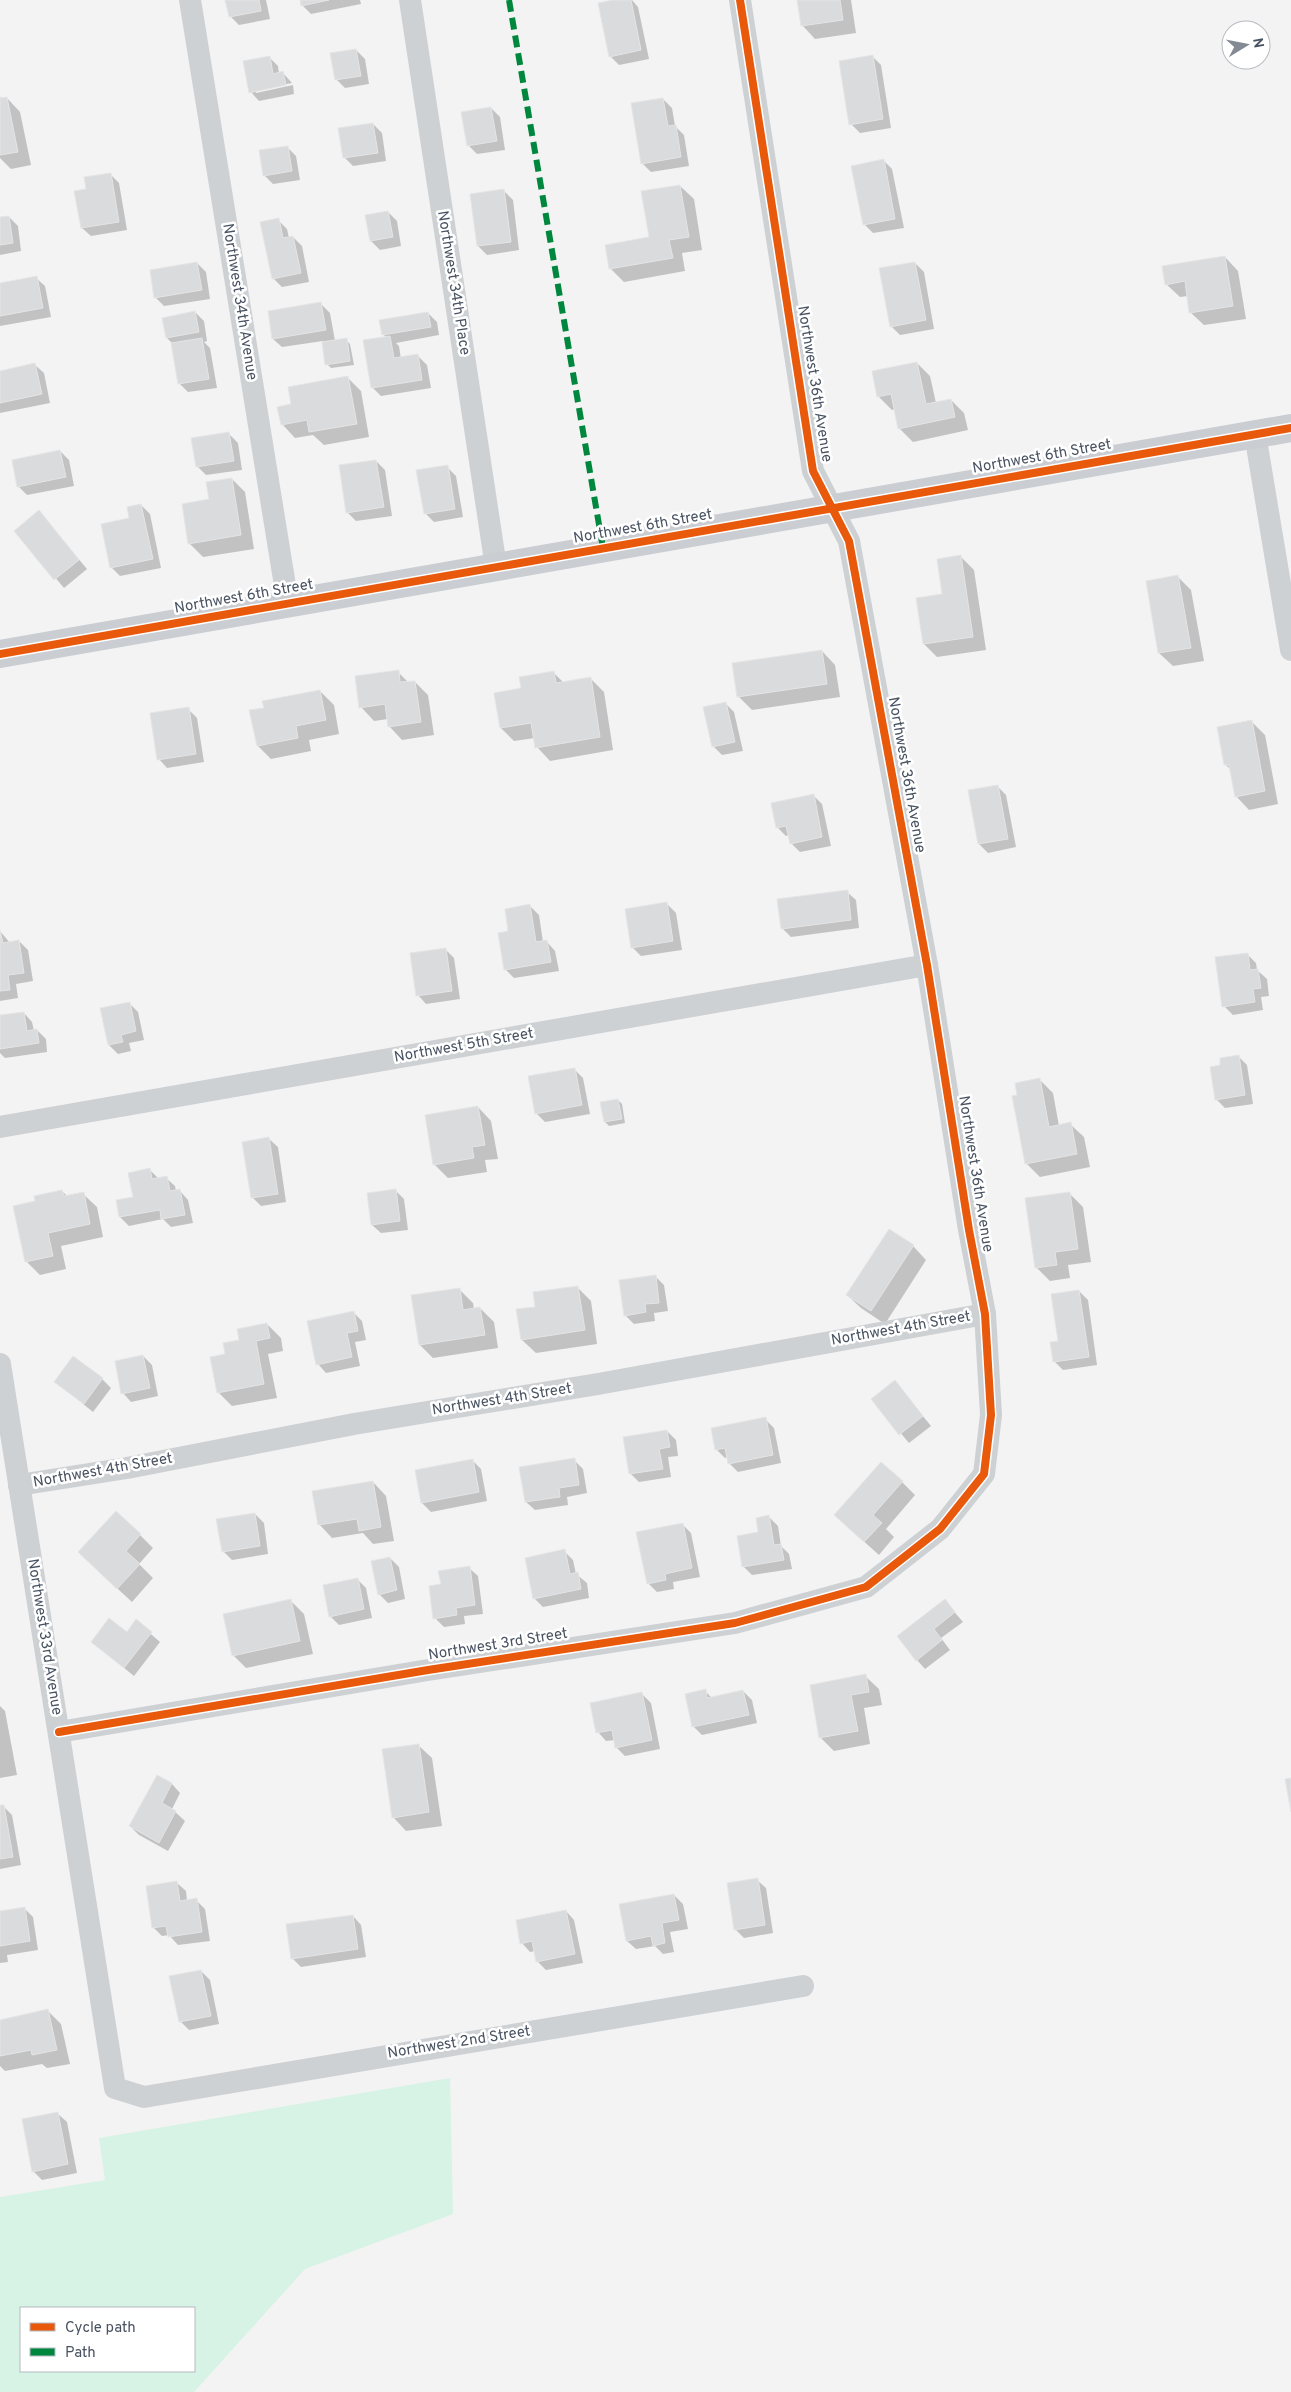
<svg xmlns="http://www.w3.org/2000/svg" width="1291" height="2392" viewBox="0 0 1291 2392" font-family="Overpass,sans-serif">
  <style>
    .green { fill: #d7f3e5; fill-rule: evenodd }
    .shadow { fill: #0003 }
    .building { fill: #dadbdd; stroke: #e5e5e6 }
    .lines { fill: none; stroke-linecap: round; stroke-linejoin: round }
    .minor { stroke: #ced1d4; stroke-width: 22 }
    .major { stroke: #cacdd1; stroke-width: 28 }
    .quiet { stroke: #00873e; stroke-width: 6; stroke-dasharray: 12 6; stroke-linecap: butt }
    .cycleway-casing { stroke: #fff; stroke-width: 11 }
    .cycleway { stroke: #e8590c; stroke-width: 8 }
    .labels { text-anchor: middle; dominant-baseline: central; stroke-width: 5; stroke-linejoin: round; paint-order: stroke }
    .street-label { font-size: 15px; fill: #485261; stroke: #fff }
  </style>
  <rect width="100%" height="100%" fill="#f3f3f3"/>
  <path class="green" d="M450,2078L453,2214L305,2269L194,2392H0V2197L105,2180L99,2138ZM21,2308H194V2371H21Z"/>
  <g class="shadow">
    <path d="M227,0H266L270,19L239,25L230,16Z"/>
    <path d="M301,0H360L361,4L311,14L302,5Z"/>
    <path d="M619,0H632L638,7L649,59L619,65L610,56Z"/>
    <path d="M798,0H851L856,33L815,39L802,25Z"/>
    <path d="M356,50L365,59L369,84L345,88L336,79Z"/>
    <path d="M269,57L278,66L279,74L283,73L292,83L256,90V93L293,85L294,94L259,101L251,92Z"/>
    <path d="M873,57L881,65L891,128L860,133L851,124Z"/>
    <path d="M0,96L1,99L7,98L20,112L31,165L11,169L0,158Z"/>
    <path d="M663,99L672,108L675,126L684,135L689,166L651,172L642,163Z"/>
    <path d="M491,108L500,117L505,150L477,154L469,146Z"/>
    <path d="M373,124L382,133L386,161L353,166L344,157Z"/>
    <path d="M287,147L296,156L300,180L273,184L264,175Z"/>
    <path d="M883,160L892,169L904,228L873,233L865,225Z"/>
    <path d="M110,174L119,183L127,230L91,236L82,228L87,190Z"/>
    <path d="M680,186L694,199L702,250L682,253L685,271L624,282L610,268L651,238Z"/>
    <path d="M504,191L513,200L519,250L487,255L478,246Z"/>
    <path d="M388,212L397,221L401,246L380,250L371,241Z"/>
    <path d="M9,217L18,226L21,251L0,255V218Z"/>
    <path d="M278,220L287,229L289,238L293,237L302,246L309,282L282,287L273,278Z"/>
    <path d="M1225,257L1238,271L1246,319L1204,325L1190,312L1188,296L1180,297L1166,284Z"/>
    <path d="M197,263L206,272L210,299L164,306L156,298Z"/>
    <path d="M915,263L924,272L934,329L900,335L891,326Z"/>
    <path d="M36,278L45,286L51,317L0,326V284Z"/>
    <path d="M321,304L330,313L335,341L346,340L350,344L354,365L331,368L327,364L323,341L282,347L273,339Z"/>
    <path d="M195,312L204,321L207,341L204,342L210,348L217,388L188,392L179,383L172,343L167,338L164,319Z"/>
    <path d="M428,313L437,322L439,335L396,343L399,346L401,359L418,356L427,365L431,388L381,396L372,387L386,337L383,334Z"/>
    <path d="M917,363L930,376L936,403L951,400L964,413L968,430L913,442L899,428L895,409L892,410L878,396Z"/>
    <path d="M35,365L44,373L50,403L0,413V372Z"/>
    <path d="M347,377L361,391L369,437L324,445L313,435L295,438L282,424L293,405Z"/>
    <path d="M229,434L238,443L242,470L206,475L197,466Z"/>
    <path d="M60,451L69,460L74,486L27,495L18,486Z"/>
    <path d="M376,461L385,470L392,516L356,521L347,512Z"/>
    <path d="M447,467L456,476L463,517L434,522L425,513Z"/>
    <path d="M232,479L245,492L254,549L203,557L189,543L210,500Z"/>
    <path d="M141,505L150,514L161,568L120,576L111,567L130,519Z"/>
    <path d="M47,521L87,569L64,588L16,531Z"/>
    <path d="M960,556L974,570L986,650L937,657L924,644Z"/>
    <path d="M1178,577L1191,590L1204,661L1173,666L1159,653Z"/>
    <path d="M822,651L835,665L840,697L752,710L738,696Z"/>
    <path d="M398,672L409,683L415,682L428,695L434,735L402,740L389,726L388,719L374,721L361,707Z"/>
    <path d="M553,672L564,683L590,678L604,692L613,750L550,761L537,747L535,738L514,741L501,728L522,689Z"/>
    <path d="M320,691L334,705L339,734L309,740L311,751L271,759L258,746L265,709Z"/>
    <path d="M725,703L734,712L743,751L722,755L713,746Z"/>
    <path d="M188,709L197,718L204,762L167,768L159,759Z"/>
    <path d="M1252,722L1265,735L1278,804L1249,810L1236,796L1231,770L1226,765Z"/>
    <path d="M997,786L1006,795L1016,847L988,853L979,844Z"/>
    <path d="M813,795L822,804L831,846L800,852L791,843L789,835L786,836L777,827Z"/>
    <path d="M847,892L856,900L859,928L791,937L782,928Z"/>
    <path d="M667,904L676,913L682,950L641,956L632,947Z"/>
    <path d="M530,906L539,915L543,942H547L555,951L559,971L514,978L505,969L510,932Z"/>
    <path d="M0,931L10,943L19,941L28,950L33,981L16,984L18,998L0,1001Z"/>
    <path d="M445,949L454,958L460,999L426,1004L418,995Z"/>
    <path d="M1247,954L1256,963L1257,970L1267,979L1269,996L1261,997L1263,1010L1233,1015L1224,1006Z"/>
    <path d="M129,1003L138,1012L144,1040L129,1043L131,1051L118,1054L109,1045L101,1009Z"/>
    <path d="M24,1013L32,1022L34,1031L37,1030L46,1039L47,1052L5,1058L0,1053V1016Z"/>
    <path d="M1238,1056L1247,1065L1253,1104L1225,1108L1216,1099L1222,1066Z"/>
    <path d="M574,1069L583,1078L590,1114L545,1122L536,1113Z"/>
    <path d="M1039,1079L1053,1093L1059,1126L1070,1124L1084,1137L1090,1167L1040,1177L1026,1163L1019,1096Z"/>
    <path d="M618,1100L622,1104L625,1123L609,1126L605,1122Z"/>
    <path d="M478,1107L491,1121L498,1159L485,1160L487,1172L448,1178L434,1164Z"/>
    <path d="M269,1139L278,1147L286,1202L261,1206L252,1197Z"/>
    <path d="M150,1170L159,1179L166,1178L175,1186L176,1191H180L188,1200L193,1223L171,1227L163,1219L129,1226L120,1217L134,1198Z"/>
    <path d="M395,1190L404,1199L408,1230L381,1233L372,1225Z"/>
    <path d="M62,1191L68,1197L83,1194L97,1207L103,1237L61,1246L66,1269L40,1275L26,1261L37,1202Z"/>
    <path d="M1070,1194L1083,1207L1091,1262L1068,1265L1070,1278L1050,1281L1036,1267Z"/>
    <path d="M913,1246L926,1260L885,1324L861,1308L847,1295Z"/>
    <path d="M655,1276L664,1285L668,1311L654,1313L655,1321L634,1324L625,1315Z"/>
    <path d="M577,1287L591,1301L597,1344L536,1353L522,1340L536,1308Z"/>
    <path d="M459,1289L473,1303L474,1309L480,1308L494,1322L498,1348L433,1358L420,1345Z"/>
    <path d="M1079,1291L1088,1300L1097,1365L1063,1370L1054,1361Z"/>
    <path d="M353,1312L362,1321L366,1340L355,1342L360,1366L326,1373L318,1364Z"/>
    <path d="M267,1324L281,1338L283,1351L268,1354L277,1398L232,1406L218,1392L226,1355L241,1341Z"/>
    <path d="M143,1356L152,1365L158,1396L131,1402L123,1393Z"/>
    <path d="M102,1379L111,1388L93,1412L56,1382Z"/>
    <path d="M895,1382L931,1426L909,1443L872,1399Z"/>
    <path d="M765,1419L774,1428L781,1463L738,1472L729,1463L728,1457L725,1458L716,1449Z"/>
    <path d="M667,1431L676,1440L678,1456L668,1457L671,1477L639,1482L630,1473Z"/>
    <path d="M472,1460L481,1469L487,1501L431,1512L422,1503Z"/>
    <path d="M574,1460L583,1469L587,1493L567,1497L568,1505L535,1510L526,1502Z"/>
    <path d="M373,1482L386,1496L394,1541L373,1544L363,1533L332,1538L319,1524Z"/>
    <path d="M902,1482L915,1495L886,1529L894,1537L879,1555L849,1528Z"/>
    <path d="M255,1514L264,1523L268,1554L232,1560L223,1551Z"/>
    <path d="M769,1517L778,1526L781,1546L789,1554L792,1569L752,1575L743,1566Z"/>
    <path d="M682,1524L691,1533L700,1577L673,1582L674,1589L657,1592L648,1583Z"/>
    <path d="M140,1535L153,1548L139,1564L153,1578L132,1602L93,1566Z"/>
    <path d="M564,1551L573,1560L576,1574L587,1583L589,1598L543,1607L534,1598Z"/>
    <path d="M390,1558L399,1567L405,1599L388,1603L379,1594Z"/>
    <path d="M469,1568L478,1576L483,1614L464,1616L465,1624L444,1627L435,1618L442,1586Z"/>
    <path d="M357,1579L366,1588L372,1618L339,1625L330,1616Z"/>
    <path d="M291,1601L304,1614L313,1654L246,1668L233,1655Z"/>
    <path d="M945,1601L963,1622L941,1638L950,1650L925,1669L917,1660Z"/>
    <path d="M136,1621L160,1642L134,1676L92,1642L127,1634Z"/>
    <path d="M865,1676L879,1689L882,1705L864,1708L870,1744L834,1751L820,1737L811,1686Z"/>
    <path d="M705,1691L712,1698L743,1691L752,1700L757,1723L702,1735L693,1726Z"/>
    <path d="M642,1694L651,1703L660,1749L625,1756L616,1747L615,1740L606,1741L598,1732Z"/>
    <path d="M0,1706L5,1711L17,1775L0,1778Z"/>
    <path d="M418,1745L432,1758L442,1826L406,1831L393,1817Z"/>
    <path d="M158,1776L172,1784L180,1793L172,1809L185,1821L168,1851L139,1835L130,1826Z"/>
    <path d="M3,1806L12,1815L21,1865L0,1869V1807Z"/>
    <path d="M757,1880L766,1888L773,1933L744,1938L735,1929Z"/>
    <path d="M177,1883L186,1891L187,1901L196,1900L205,1909L210,1941L178,1945L169,1935L162,1936L153,1927Z"/>
    <path d="M674,1895L683,1904L688,1929L670,1932L674,1952L663,1954L655,1946L636,1949L627,1941Z"/>
    <path d="M24,1908L33,1917L38,1950L7,1955L8,1962L0,1963V1912Z"/>
    <path d="M566,1911L574,1920L583,1963L546,1970L537,1961L535,1951L530,1952L522,1943Z"/>
    <path d="M353,1916L361,1925L366,1957L301,1967L292,1958Z"/>
    <path d="M201,1971L210,1980L219,2024L189,2030L180,2021Z"/>
    <path d="M48,2011L61,2024L70,2064L47,2068L42,2064L5,2071L0,2066V2021Z"/>
    <path d="M58,2114L67,2122L77,2173L42,2180L33,2171Z"/>
  </g>
  <g class="building">
    <path d="M225,0H259L261,11L229,17Z"/>
    <path d="M300,0H329L301,6Z"/>
    <path d="M613,0H631L641,50L609,57L598,3Z"/>
    <path d="M797,0H840L843,20L801,26Z"/>
    <path d="M356,49L361,76L335,80L330,53Z"/>
    <path d="M873,55L883,119L849,125L839,61Z"/>
    <path d="M270,56L273,74L283,71L286,85L249,93L243,61Z"/>
    <path d="M7,97L18,152L0,155V98Z"/>
    <path d="M663,98L668,126L676,125L681,157L641,164L631,103Z"/>
    <path d="M491,107L497,141L467,146L461,112Z"/>
    <path d="M373,123L378,153L343,158L338,128Z"/>
    <path d="M288,146L292,171L263,176L259,150Z"/>
    <path d="M884,159L895,219L863,225L851,166Z"/>
    <path d="M111,173L119,222L81,228L74,191L86,189L84,177Z"/>
    <path d="M680,185L689,237L669,240L673,258L609,269L605,245L649,237L641,191Z"/>
    <path d="M504,189L511,242L477,246L470,194Z"/>
    <path d="M388,211L393,237L370,241L365,215Z"/>
    <path d="M9,216L13,243L0,245V217Z"/>
    <path d="M279,218L283,238L293,236L301,273L272,279L260,222Z"/>
    <path d="M1225,256L1233,306L1189,313L1185,281L1165,285L1162,266Z"/>
    <path d="M197,262L202,290L154,298L150,270Z"/>
    <path d="M915,262L926,320L890,327L879,268Z"/>
    <path d="M37,276L43,308L0,316V283Z"/>
    <path d="M321,302L326,330L272,339L268,311Z"/>
    <path d="M195,311L199,332L166,338L162,318Z"/>
    <path d="M428,312L431,327L382,335L379,320Z"/>
    <path d="M390,336L394,358L418,354L422,380L371,388L363,340Z"/>
    <path d="M202,338L209,379L178,384L171,343Z"/>
    <path d="M347,338L350,361L325,365L322,342Z"/>
    <path d="M917,362L926,404L951,399L955,417L898,429L891,394L877,397L872,371Z"/>
    <path d="M35,363L42,394L0,403V371Z"/>
    <path d="M348,376L357,424L309,432L307,420L281,425L277,407L291,404L288,387Z"/>
    <path d="M229,432L234,461L196,467L191,438Z"/>
    <path d="M60,450L66,477L17,487L12,460Z"/>
    <path d="M376,460L384,507L346,513L339,465Z"/>
    <path d="M448,465L455,509L424,514L416,470Z"/>
    <path d="M232,478L241,535L188,544L182,504L209,499L206,482Z"/>
    <path d="M141,504L153,559L110,568L101,524L129,518L127,507Z"/>
    <path d="M39,510L79,560L54,580L14,531Z"/>
    <path d="M961,555L973,637L923,644L916,598L942,594L937,559Z"/>
    <path d="M1178,575L1191,648L1158,653L1146,581Z"/>
    <path d="M822,650L827,684L737,697L732,663Z"/>
    <path d="M399,670L400,682L415,681L421,722L388,727L385,704L359,708L355,676Z"/>
    <path d="M554,671L556,683L591,677L600,737L535,748L531,723L500,728L494,693L521,688L519,677Z"/>
    <path d="M320,690L326,720L296,726L298,738L257,746L249,710L264,708L262,701Z"/>
    <path d="M726,702L735,742L712,747L703,707Z"/>
    <path d="M189,707L196,754L157,760L150,713Z"/>
    <path d="M1252,720L1265,791L1235,797L1229,765H1224L1217,727Z"/>
    <path d="M998,785L1008,839L978,844L968,790Z"/>
    <path d="M814,794L822,837L790,844L786,826L776,828L771,803Z"/>
    <path d="M848,890L851,920L781,929L777,899Z"/>
    <path d="M667,902L673,941L631,948L625,909Z"/>
    <path d="M530,904L536,942L547,940L551,962L504,970L498,933L508,931L505,909Z"/>
    <path d="M0,930L3,943L19,940L24,973L8,975L10,990L0,991Z"/>
    <path d="M446,948L452,991L416,996L410,953Z"/>
    <path d="M1248,953L1250,970L1258,969L1261,988L1253,989L1255,1002L1222,1007L1215,957Z"/>
    <path d="M130,1002L136,1031L121,1035L123,1042L108,1045L100,1008Z"/>
    <path d="M24,1012L27,1031L37,1029L39,1043L0,1049V1015Z"/>
    <path d="M1239,1055L1245,1095L1215,1100L1210,1067L1220,1065V1058Z"/>
    <path d="M575,1068L582,1105L535,1114L528,1076Z"/>
    <path d="M1040,1078L1049,1127L1071,1122L1077,1154L1025,1164L1012,1096L1017,1095L1015,1083Z"/>
    <path d="M618,1099L622,1119L604,1122L600,1102Z"/>
    <path d="M478,1106L485,1145L472,1147L474,1158L433,1165L425,1115Z"/>
    <path d="M269,1137L278,1194L251,1198L242,1142Z"/>
    <path d="M150,1168L152,1179L167,1176L170,1191L180,1189L185,1215L161,1219L160,1210L119,1217L116,1200L133,1197L128,1173Z"/>
    <path d="M396,1189L400,1221L371,1225L367,1193Z"/>
    <path d="M62,1190L64,1196L84,1192L90,1224L48,1233L53,1256L25,1262L13,1206L35,1201L34,1196Z"/>
    <path d="M1070,1192L1078,1249L1055,1252L1057,1265L1035,1268L1025,1198Z"/>
    <path d="M889,1229L914,1245L871,1311L846,1295Z"/>
    <path d="M656,1275L659,1303L645,1304L646,1312L624,1316L619,1280Z"/>
    <path d="M578,1286L585,1330L521,1340L516,1309L535,1307L533,1292Z"/>
    <path d="M460,1288L463,1310L480,1307L485,1335L419,1345L411,1295Z"/>
    <path d="M1079,1290L1089,1357L1053,1362L1050,1342L1058,1341L1051,1294Z"/>
    <path d="M354,1311L358,1331L347,1333L352,1357L316,1365L307,1321Z"/>
    <path d="M267,1323L270,1338L256,1341L264,1384L217,1393L210,1357L225,1354L223,1343L239,1340L237,1329Z"/>
    <path d="M143,1355L150,1388L121,1394L115,1361Z"/>
    <path d="M73,1356L103,1378L84,1404L54,1382Z"/>
    <path d="M895,1380L923,1416L899,1435L871,1399Z"/>
    <path d="M766,1417L773,1455L728,1464L725,1448L715,1450L711,1428Z"/>
    <path d="M667,1430L670,1447L659,1449L663,1469L629,1474L623,1437Z"/>
    <path d="M575,1458L579,1485L559,1488L560,1497L525,1502L519,1467Z"/>
    <path d="M473,1459L479,1492L421,1503L415,1470Z"/>
    <path d="M881,1462L903,1481L873,1515L882,1523L864,1542L834,1515Z"/>
    <path d="M373,1481L381,1527L359,1531L357,1519L318,1525L312,1491Z"/>
    <path d="M116,1511L141,1534L126,1551L140,1564L117,1589L78,1552Z"/>
    <path d="M255,1513L260,1546L222,1552L216,1519Z"/>
    <path d="M769,1515L774,1545L781,1544L784,1560L742,1567L737,1536L758,1532L756,1518Z"/>
    <path d="M683,1523L692,1568L665,1574L666,1580L647,1584L636,1532Z"/>
    <path d="M565,1549L570,1574L578,1572L581,1589L533,1599L525,1558Z"/>
    <path d="M390,1557L397,1590L378,1595L371,1561Z"/>
    <path d="M470,1566L475,1605L456,1608L457,1615L433,1619L429,1586L441,1584L438,1571Z"/>
    <path d="M358,1578L364,1609L329,1617L323,1585Z"/>
    <path d="M291,1599L300,1641L232,1656L223,1614Z"/>
    <path d="M945,1599L955,1612L934,1629L942,1640L916,1661L897,1636Z"/>
    <path d="M109,1618L127,1632L136,1619L152,1632L124,1668L91,1642Z"/>
    <path d="M866,1674L869,1692L851,1695L858,1731L819,1738L810,1685Z"/>
    <path d="M706,1689L707,1698L743,1690L749,1715L692,1727L685,1694Z"/>
    <path d="M642,1692L652,1740L615,1748L612,1730L596,1733L590,1703Z"/>
    <path d="M419,1744L429,1812L392,1818L382,1749Z"/>
    <path d="M157,1775L172,1783L162,1803L176,1811L159,1843L129,1826Z"/>
    <path d="M1291,1778V1812L1285,1779Z"/>
    <path d="M0,1805H4L13,1857L0,1859Z"/>
    <path d="M758,1878L765,1925L734,1930L727,1883Z"/>
    <path d="M177,1881L180,1901L197,1898L202,1932L168,1937L166,1926L152,1928L146,1886Z"/>
    <path d="M674,1894L679,1920L662,1923L665,1943L653,1946L651,1936L626,1941L619,1904Z"/>
    <path d="M25,1907L30,1941L0,1946V1911Z"/>
    <path d="M566,1910L575,1954L536,1962L532,1941L520,1944L516,1920Z"/>
    <path d="M353,1915L358,1949L291,1959L286,1924Z"/>
    <path d="M201,1970L211,2016L179,2022L169,1976Z"/>
    <path d="M48,2009L57,2050L32,2055L31,2050L0,2056V2020Z"/>
    <path d="M58,2112L68,2164L32,2172L22,2119Z"/>
  </g>
  <g class="lines">
    <g class="minor">
      <path d="M190,0L288,604"/>
      <path d="M410,0L496,567"/>
      <path d="M1255,434L1291,650"/>
      <path d="M0,1127L927,965"/>
      <path d="M0,1364L115,2088L144,2097L803,1986"/>
      <path d="M19,1485L127,1468L354,1424L598,1384L985,1314"/>
      <path d="M59,1732L428,1670L735,1623L866,1587L940,1529L984,1474L991,1415L985,1314L969,1230L927,965L849,541L813,471L740,0"/>
    </g>
    <path class="major" d="M0,654L1291,428"/>
    <path class="quiet" d="M509,0L603,548"/>
    <defs>
      <g id="cycleway">
        <path d="M0,654L1291,428"/>
        <path d="M59,1732L428,1670L735,1623L866,1587L940,1529L984,1474L991,1415L985,1314L969,1230L927,965L849,541L813,471L740,0"/>
      </g>
    </defs>
    <use href="#cycleway" class="cycleway-casing"/>
    <use href="#cycleway" class="cycleway"/>
  </g>
  <g class="labels">
    <g class="street-label">
      <text transform="translate(453 283) rotate(81)">Northwest 34th Place</text>
      <text transform="translate(239 302) rotate(81)">Northwest 34th Avenue</text>
      <text transform="translate(814 384) rotate(81)">Northwest 36th Avenue</text>
      <text transform="translate(1042 457) rotate(-10)">Northwest 6th Street</text>
      <text transform="translate(643 527) rotate(-10)">Northwest 6th Street</text>
      <text transform="translate(244 597) rotate(-10)">Northwest 6th Street</text>
      <text transform="translate(906 775) rotate(80)">Northwest 36th Avenue</text>
      <text transform="translate(464 1046) rotate(-10)">Northwest 5th Street</text>
      <text transform="translate(975 1174) rotate(81)">Northwest 36th Avenue</text>
      <text transform="translate(901 1329) rotate(-10)">Northwest 4th Street</text>
      <text transform="translate(502 1400) rotate(-9)">Northwest 4th Street</text>
      <text transform="translate(103 1471) rotate(-10)">Northwest 4th Street</text>
      <text transform="translate(44 1637) rotate(81)">Northwest 33rd Avenue</text>
      <text transform="translate(498 1645) rotate(-9)">Northwest 3rd Street</text>
      <text transform="translate(459 2043) rotate(-9)">Northwest 2nd Street</text>
    </g>
  </g>
  <rect x="20" y="2307" width="175" height="65" fill="#ffffff" stroke="#b6bac0"/>
  <rect x="30" y="2323" width="25" height="8" fill="#e8590c" stroke="#b6bac0"/>
  <text x="65" y="2332" font-size="15" fill="#485261">Cycle path</text>
  <rect x="30" y="2348" width="25" height="8" fill="#00873e" stroke="#b6bac0"/>
  <text x="65" y="2357" font-size="15" fill="#485261">Path</text>
  <g transform="translate(1246 45) rotate(80)"><circle r="24" fill="#ffffff" stroke="#b6bac0"/>
  <path d="M0-4L9 19L0 12L-9 19Z" fill="#848a94"/>
  <text y="-8" font-size="14" font-weight="bold" text-anchor="middle" fill="#485261">N</text>
  </g>
</svg>
